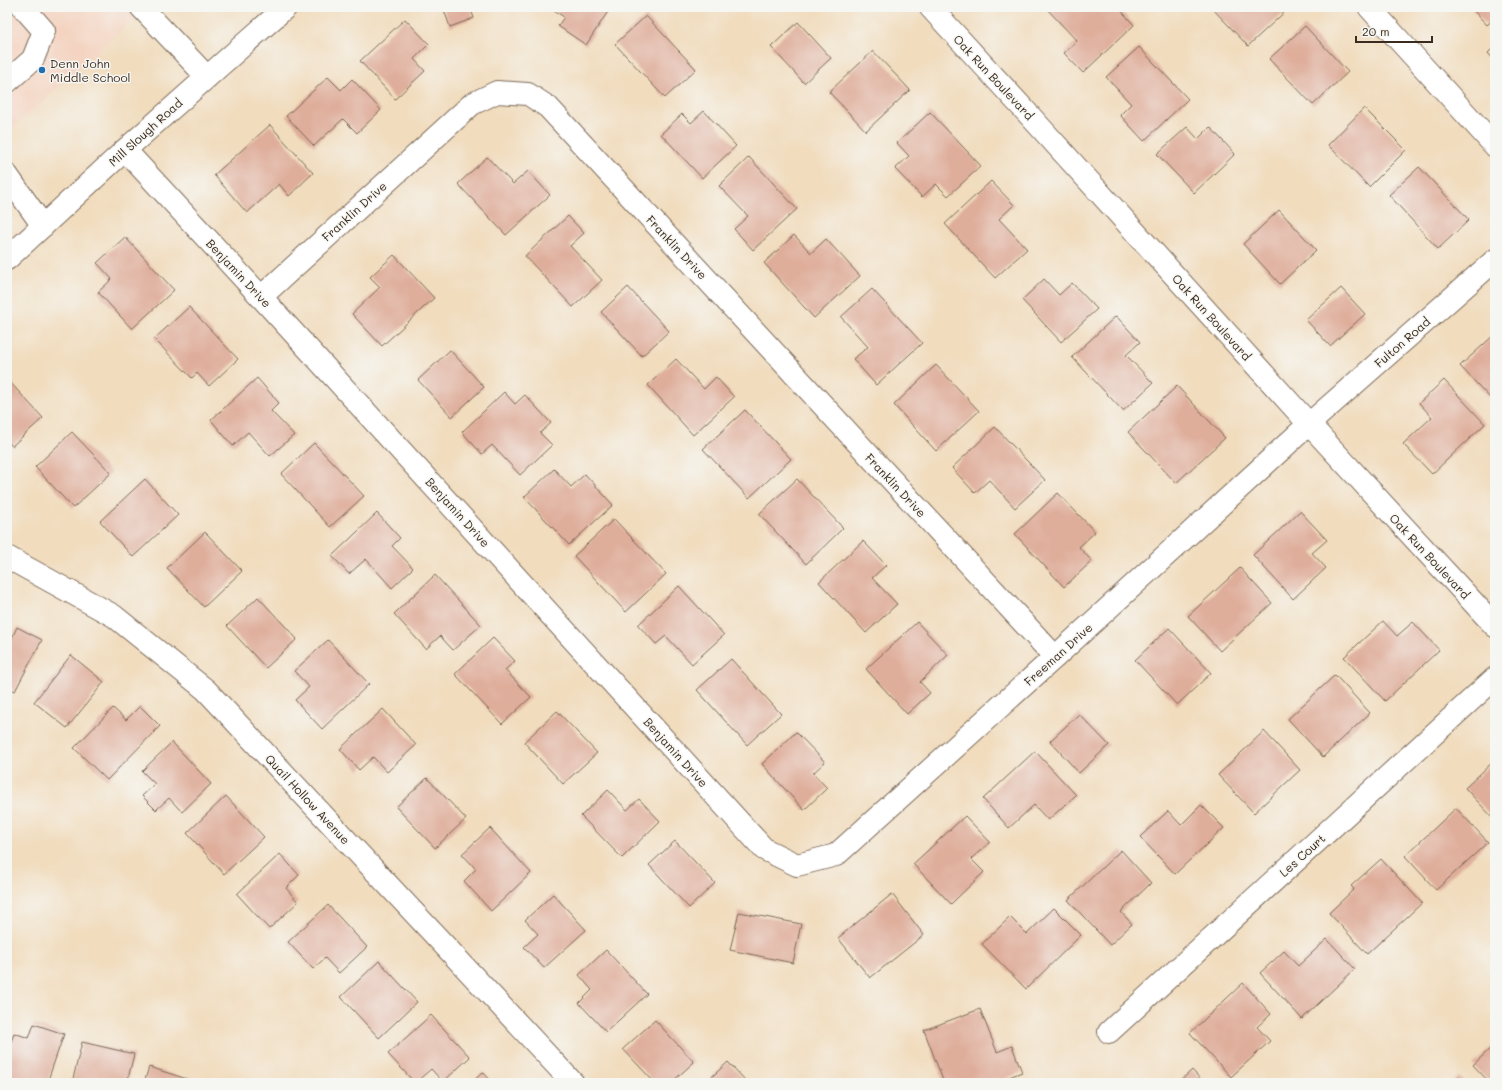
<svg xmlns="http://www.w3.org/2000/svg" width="1502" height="1090" viewBox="0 0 1502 1090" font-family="Mali,sans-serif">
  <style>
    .built { fill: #f4d3c0 }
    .building { fill: #dfae9b }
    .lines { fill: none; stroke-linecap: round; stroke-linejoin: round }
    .minor-casing { stroke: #7b6856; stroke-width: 24 }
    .minor { stroke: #fff; stroke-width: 22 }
    .poi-dot { fill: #1f6fb2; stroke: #f6f6f2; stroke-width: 1.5 }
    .labels { text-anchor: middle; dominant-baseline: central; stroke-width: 3; stroke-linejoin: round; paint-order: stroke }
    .poi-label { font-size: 12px; fill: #3b2a1e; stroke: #f6f6f2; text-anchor: start }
    .street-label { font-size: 12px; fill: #3b2a1e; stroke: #f6f6f2 }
  </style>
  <rect width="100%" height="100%" fill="#f6f6f2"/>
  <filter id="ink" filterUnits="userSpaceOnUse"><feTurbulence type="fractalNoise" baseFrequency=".025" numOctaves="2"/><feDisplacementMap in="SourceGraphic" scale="8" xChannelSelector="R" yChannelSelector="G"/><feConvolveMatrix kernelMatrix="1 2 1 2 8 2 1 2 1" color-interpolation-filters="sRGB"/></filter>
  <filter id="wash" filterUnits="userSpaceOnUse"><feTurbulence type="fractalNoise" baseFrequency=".012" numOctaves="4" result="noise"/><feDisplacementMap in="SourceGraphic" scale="16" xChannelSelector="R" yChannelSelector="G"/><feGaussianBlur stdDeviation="0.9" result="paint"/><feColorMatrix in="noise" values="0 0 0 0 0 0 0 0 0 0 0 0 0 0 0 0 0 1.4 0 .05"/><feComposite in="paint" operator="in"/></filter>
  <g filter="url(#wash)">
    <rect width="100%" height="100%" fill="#f1dcbd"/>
    <path class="built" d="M7,7H147L7,134Z"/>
    <g id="blocks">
      <g class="building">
        <path d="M443,7H470L474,18L450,27Z"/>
        <path d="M549,7H611L586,45L558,26L564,17Z"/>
        <path d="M1048,7H1118L1134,25L1083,73L1064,53L1077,41L1047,9Z"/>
        <path d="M1211,7H1290L1248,46Z"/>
        <path d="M1470,7H1495V18L1487,25Z"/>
        <path d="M646,16L696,69L665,98L615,44Z"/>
        <path d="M405,19L429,44L414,59L425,71L395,99L360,61Z"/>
        <path d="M798,22L831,58L804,83L771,47Z"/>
        <path d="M1305,26L1348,72L1313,105L1269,59Z"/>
        <path d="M1495,46V61L1488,53Z"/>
        <path d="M1139,47L1188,99L1144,141L1120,115L1131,104L1106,77Z"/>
        <path d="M873,51L910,90L866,131L829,92Z"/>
        <path d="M328,77L341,90L352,79L381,110L357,133L343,119L314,146L286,116Z"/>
        <path d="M1364,108L1406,150L1369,187L1328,145Z"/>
        <path d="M704,111L736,146L702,178L661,134L682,114L691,123Z"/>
        <path d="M930,112L981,166L948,196L936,184L922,197L895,169L909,156L897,143Z"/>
        <path d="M270,125L313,173L289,196L279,184L247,213L214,175Z"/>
        <path d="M1187,127L1198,139L1210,127L1235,154L1194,193L1157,154Z"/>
        <path d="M487,157L513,184L528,171L550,195L506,235L458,184Z"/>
        <path d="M749,157L797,209L753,250L734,229L748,216L719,186Z"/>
        <path d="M1419,167L1469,220L1438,249L1389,195Z"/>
        <path d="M991,181L1014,205L999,219L1027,249L995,278L945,224Z"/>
        <path d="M1279,210L1316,250L1280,284L1243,244Z"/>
        <path d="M568,216L584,233L570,246L602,280L573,307L525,256Z"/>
        <path d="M794,235L811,253L826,239L860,276L814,318L764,263Z"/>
        <path d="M125,237L174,290L132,329L98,292L112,279L97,263Z"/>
        <path d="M394,255L434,298L382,346L352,314L380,287L370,277Z"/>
        <path d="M1044,279L1059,295L1072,283L1097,309L1061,342L1022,300Z"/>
        <path d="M628,287L669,331L642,356L601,312Z"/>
        <path d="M1341,288L1365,314L1330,346L1306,320Z"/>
        <path d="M872,289L922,343L876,385L853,359L868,347L841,317Z"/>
        <path d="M189,307L238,359L209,386L197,373L192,378L154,339Z"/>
        <path d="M1116,316L1140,342L1126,355L1153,383L1123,411L1072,357Z"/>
        <path d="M1495,334V398L1492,400L1460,366Z"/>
        <path d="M450,350L484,387L452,417L418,380Z"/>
        <path d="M676,359L704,389L716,377L734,397L693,435L648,385Z"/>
        <path d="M936,365L979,411L936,451L894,405Z"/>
        <path d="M257,378L279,403L271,411L294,435L270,456L248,432L233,446L211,420Z"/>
        <path d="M7,379L43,418L12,446L7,441Z"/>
        <path d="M1444,380L1485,424L1432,474L1403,444L1432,417L1419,403Z"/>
        <path d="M1177,386L1225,438L1176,483L1128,432Z"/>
        <path d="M504,392L515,404L525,395L551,423L540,433L552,445L520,475L492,445L482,454L462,432Z"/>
        <path d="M745,410L791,459L749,498L703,449Z"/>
        <path d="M995,427L1045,480L1015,508L989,480L975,493L952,468Z"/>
        <path d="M72,432L111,473L73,508L35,467Z"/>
        <path d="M314,443L364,496L330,527L281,474Z"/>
        <path d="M554,469L571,487L585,474L613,505L569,545L524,497Z"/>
        <path d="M145,479L178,515L133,557L100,521Z"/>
        <path d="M797,479L843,528L806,564L759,514Z"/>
        <path d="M1058,493L1095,532L1079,547L1092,561L1064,587L1015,534Z"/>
        <path d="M1300,511L1327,540L1312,553L1326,568L1293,599L1253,555Z"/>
        <path d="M377,513L400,538L392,546L413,568L392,588L366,559L349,574L332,556Z"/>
        <path d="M614,519L666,574L626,612L574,556Z"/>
        <path d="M205,532L242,571L204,607L167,568Z"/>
        <path d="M863,541L886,565L872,578L897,604L866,633L819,582Z"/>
        <path d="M1240,568L1272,603L1220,651L1188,616Z"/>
        <path d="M435,575L481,625L453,650L440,636L426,649L394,614Z"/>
        <path d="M679,586L724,635L692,664L666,636L656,644L638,625Z"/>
        <path d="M258,597L297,639L266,668L227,626Z"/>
        <path d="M1383,621L1397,636L1413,622L1439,650L1385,701L1344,657Z"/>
        <path d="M917,622L948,655L920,682L930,693L907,714L866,669Z"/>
        <path d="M17,627L42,640L15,691L8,688L7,690V638L11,640Z"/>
        <path d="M1169,628L1211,673L1177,705L1135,660Z"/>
        <path d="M493,638L515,661L505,670L531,697L502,724L455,674Z"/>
        <path d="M328,640L369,684L322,729L295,700L309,687L294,671Z"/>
        <path d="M71,655L104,682L67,728L34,702Z"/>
        <path d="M731,659L781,714L747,745L697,690Z"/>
        <path d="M1335,675L1370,713L1323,757L1288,719Z"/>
        <path d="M140,706L160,726L107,780L74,748L113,708L126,720Z"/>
        <path d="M383,709L416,745L387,772L373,757L359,770L340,749Z"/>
        <path d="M557,711L597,753L563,784L524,742Z"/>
        <path d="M1079,714L1109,745L1079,773L1050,741Z"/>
        <path d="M1264,731L1300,770L1254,813L1218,775Z"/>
        <path d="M796,732L825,762L813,773L827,788L804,810L762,764Z"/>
        <path d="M172,742L211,784L182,812L169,798L156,810L142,796L155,784L142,771Z"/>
        <path d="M1035,751L1076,795L1048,820L1034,805L1009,828L983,799Z"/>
        <path d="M1495,760V820L1465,788Z"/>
        <path d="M427,778L466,819L435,848L396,807Z"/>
        <path d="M608,790L627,810L639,799L660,821L622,858L581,816Z"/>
        <path d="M226,796L264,837L224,874L187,833Z"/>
        <path d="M1201,805L1224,828L1175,874L1140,837L1168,811L1181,825Z"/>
        <path d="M1456,808L1488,842L1436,890L1405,856Z"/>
        <path d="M965,816L990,842L971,859L984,872L951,904L913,864Z"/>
        <path d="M490,828L531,873L491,911L464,881L476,869L462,854Z"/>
        <path d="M675,841L715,883L689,908L649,865Z"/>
        <path d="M1121,850L1151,883L1121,912L1132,924L1110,945L1068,900Z"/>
        <path d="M280,854L299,875L286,888L298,902L269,929L237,894Z"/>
        <path d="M1381,859L1422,903L1367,954L1329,913L1354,889L1351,886Z"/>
        <path d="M553,894L586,930L544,968L524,947L538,934L525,920Z"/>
        <path d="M892,894L924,935L870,978L838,938Z"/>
        <path d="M328,905L367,947L339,973L325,958L313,969L288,942Z"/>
        <path d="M1054,908L1081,935L1026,989L982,944L1010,917L1027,934Z"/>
        <path d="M739,912L801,924L793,963L730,950Z"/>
        <path d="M1327,939L1355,969L1302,1019L1260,973L1284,951L1298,966Z"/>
        <path d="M606,950L647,994L606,1032L579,1003L592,990L579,975Z"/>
        <path d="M379,961L417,1002L379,1038L341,997Z"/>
        <path d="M1243,983L1271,1014L1257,1027L1270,1041L1231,1077L1190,1033Z"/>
        <path d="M980,1009L997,1052L1012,1046L1022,1072L994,1083H944L924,1030Z"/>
        <path d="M431,1015L470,1057L443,1082L431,1069L415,1083L388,1054Z"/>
        <path d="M655,1020L694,1062L671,1083H655L623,1049Z"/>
        <path d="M34,1024L64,1034L47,1083H14L7,1081V1054L14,1033L29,1038Z"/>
        <path d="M82,1042L134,1054L127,1083H72Z"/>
        <path d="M1495,1044V1083H1490L1473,1065Z"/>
        <path d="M728,1062L748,1083H705Z"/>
        <path d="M149,1067L200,1083H144Z"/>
        <path d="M1192,1070L1204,1083H1178Z"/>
        <path d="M483,1072L493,1083H471Z"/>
        <path d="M1459,1076L1466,1083H1452Z"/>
        <path d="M221,1079L232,1083H220Z"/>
      </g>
    </g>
  </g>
  <g filter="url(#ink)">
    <use href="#blocks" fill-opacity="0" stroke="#7b6856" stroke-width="1"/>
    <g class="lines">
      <defs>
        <g id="minor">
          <path d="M141,7L207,77"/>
          <path d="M930,7L1031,117L1309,424L1495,626"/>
          <path d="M1369,7L1495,146"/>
          <path d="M7,82L33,59L44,31L23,7"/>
          <path d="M125,150L261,297L764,849L797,865L836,855L1055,657L1309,424L1495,260"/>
          <path d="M7,175L43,226"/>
          <path d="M7,259L125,150L286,7"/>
          <path d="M261,297L472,104L497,92L528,94L548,107L1055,657"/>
          <path d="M7,557L114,616L206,690L573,1083"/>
          <path d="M1109,1032L1495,678"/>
        </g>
      </defs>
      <use href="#minor" class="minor-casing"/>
      <use href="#minor" class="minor"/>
    </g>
  </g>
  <circle class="poi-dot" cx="42" cy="70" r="4"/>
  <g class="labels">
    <g class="poi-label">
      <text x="50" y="63">Denn John<tspan x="50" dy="14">Middle School</tspan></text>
    </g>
    <g class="street-label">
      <text transform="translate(994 77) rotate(47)">Oak Run Boulevard</text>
      <text transform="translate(145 132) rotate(-42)">Mill Slough Road</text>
      <text transform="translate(354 211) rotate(-42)">Franklin Drive</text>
      <text transform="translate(677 247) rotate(47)">Franklin Drive</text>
      <text transform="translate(239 273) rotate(47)">Benjamin Drive</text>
      <text transform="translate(1212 317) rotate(48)">Oak Run Boulevard</text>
      <text transform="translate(1402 342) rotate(-41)">Fulton Road</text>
      <text transform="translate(896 485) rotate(47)">Franklin Drive</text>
      <text transform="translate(458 512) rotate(48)">Benjamin Drive</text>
      <text transform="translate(1430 556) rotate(47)">Oak Run Boulevard</text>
      <text transform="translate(1058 654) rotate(-42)">Freeman Drive</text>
      <text transform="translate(676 752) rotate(48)">Benjamin Drive</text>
      <text transform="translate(308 799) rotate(47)">Quail Hollow Avenue</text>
      <text transform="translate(1302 855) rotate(-42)">Les Court</text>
    </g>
  </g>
  <rect width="1502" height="1090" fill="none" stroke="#f6f6f2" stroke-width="24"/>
  <path d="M1356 36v6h76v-6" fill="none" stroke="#3b2a1e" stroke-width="2"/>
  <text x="1362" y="36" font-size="12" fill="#3b2a1e" stroke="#f6f6f2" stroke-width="3" paint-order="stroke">20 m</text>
</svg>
